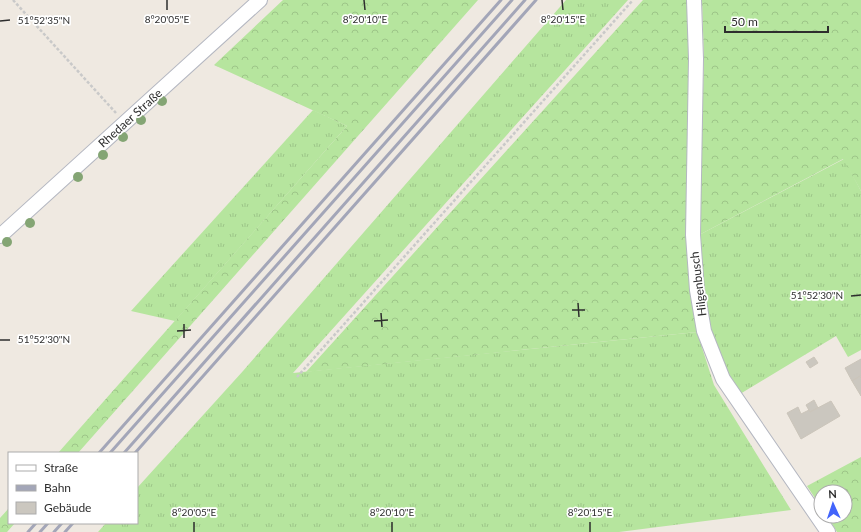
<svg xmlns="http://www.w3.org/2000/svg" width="861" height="532" viewBox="0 0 861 532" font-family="Lato,sans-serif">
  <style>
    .grass { fill: url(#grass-tufts) }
    .forest { fill: url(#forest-crowns) }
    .building { fill: #cbc7bf; stroke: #cbc5ba }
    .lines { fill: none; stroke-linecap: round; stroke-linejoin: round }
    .minor-casing { stroke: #b4b7c1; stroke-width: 16 }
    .path { stroke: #c9c9c9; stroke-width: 2.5; stroke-dasharray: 3 2; stroke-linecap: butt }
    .minor { stroke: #fff; stroke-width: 14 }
    .rail { stroke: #a3a6b8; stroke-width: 3 }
    .tree { fill: #84a574 }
    .ticks { fill: none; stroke: #2e2e2e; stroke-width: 1.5 }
    .labels { text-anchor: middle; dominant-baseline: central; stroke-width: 3.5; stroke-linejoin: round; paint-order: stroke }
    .street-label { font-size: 12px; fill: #2e2e2e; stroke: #fff }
    .ticks-label { font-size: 10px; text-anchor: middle; fill: #2e2e2e; stroke: #fff; stroke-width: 3.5; stroke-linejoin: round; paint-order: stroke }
  </style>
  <defs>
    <pattern id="grass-tufts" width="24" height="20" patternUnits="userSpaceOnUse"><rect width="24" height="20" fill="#b6e59e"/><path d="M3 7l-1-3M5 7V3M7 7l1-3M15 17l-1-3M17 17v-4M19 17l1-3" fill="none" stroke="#9dc588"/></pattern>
    <pattern id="forest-crowns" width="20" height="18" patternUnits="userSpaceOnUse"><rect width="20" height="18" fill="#b6e59e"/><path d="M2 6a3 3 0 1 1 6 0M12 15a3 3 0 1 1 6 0" fill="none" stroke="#9dc588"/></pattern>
  </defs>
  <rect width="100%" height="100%" fill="#efe9e1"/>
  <g class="grass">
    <path d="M566,0H628L293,373L697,332L714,385L791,510L619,532H98L106,523H137V488L243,371Z"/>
    <path d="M313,110L347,126L175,321L131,311Z"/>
    <path d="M844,159L861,191V350L848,357L836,336L740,394C728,375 716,352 710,330C701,299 701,266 699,235Z"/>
  </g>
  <g class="forest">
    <path d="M283,0H478L78,453H58L347,126L214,65Z"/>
    <path d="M643,0H688L691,293L697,332L306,372Z"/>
    <path d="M702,0H861V191L843,159L699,235L704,59Z"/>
    <path d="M861,457V532H837L827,516H845V492H821V507L807,486Z"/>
    <path d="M9,508V523H15L7,532H0V518Z"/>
  </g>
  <g class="building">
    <path d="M814,357L818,363L810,368L806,362Z"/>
    <path d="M861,359V376L852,381L845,368Z"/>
    <path d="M860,376L861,379V396L852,381Z"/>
    <path d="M814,400L818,408L810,412L806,405Z"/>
    <path d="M831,401L840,416L801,439L787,413L798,407L801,414L809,410L810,412Z"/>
  </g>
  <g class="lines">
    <defs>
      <g id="minor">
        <path d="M694,0L696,59L693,235L697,290L704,331L723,379L828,532"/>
        <path d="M0,236L260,0"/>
      </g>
    </defs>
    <use href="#minor" class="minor-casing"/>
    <g class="path">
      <path d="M13,0L116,113"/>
      <path d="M297,377L633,0"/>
    </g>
    <use href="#minor" class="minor"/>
    <g class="rail">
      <path d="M99,453L501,0"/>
      <path d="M110,453L512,0"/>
      <path d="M124,453L525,0"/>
      <path d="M135,453L536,0"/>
      <path d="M28,532L36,523"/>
      <path d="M40,532L48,523"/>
      <path d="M54,532L62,523"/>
      <path d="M65,532L73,523"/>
    </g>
  </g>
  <g class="tree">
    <circle cx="162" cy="101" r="5"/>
    <circle cx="141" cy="120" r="5"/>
    <circle cx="123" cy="137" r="5"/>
    <circle cx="103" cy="155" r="5"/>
    <circle cx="78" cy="177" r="5"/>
    <circle cx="30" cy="223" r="5"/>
    <circle cx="7" cy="242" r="5"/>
  </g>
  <path class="ticks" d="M167,0V10M364,0L365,10M562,0L563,10M0,21L10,20M851,296L861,295M578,303L579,317M572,310H585M381,313L382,327M374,321L388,320M184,324V338M177,331L191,330M0,340H10M194,522V532M392,522V532M590,522V532"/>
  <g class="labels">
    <g class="street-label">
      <text transform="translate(130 118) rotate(-42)">Rhedaer Straße</text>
      <text transform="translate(698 284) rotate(-97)">Hilgenbusch</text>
    </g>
  </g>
  <g class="ticks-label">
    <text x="167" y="23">8°20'05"E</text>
    <text x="365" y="23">8°20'10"E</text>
    <text x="563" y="23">8°20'15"E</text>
    <text x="44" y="24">51°52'35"N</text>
    <text x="817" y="299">51°52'30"N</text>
    <text x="44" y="343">51°52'30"N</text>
    <text x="194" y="516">8°20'05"E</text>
    <text x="392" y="516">8°20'10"E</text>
    <text x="590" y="516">8°20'15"E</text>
  </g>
  <rect x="8" y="452" width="130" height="72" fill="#ffffff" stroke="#ababab"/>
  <rect x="16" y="465" width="20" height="6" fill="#ffffff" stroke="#ababab"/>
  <text x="44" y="472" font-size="12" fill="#2e2e2e">Straße</text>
  <rect x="16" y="485" width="20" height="6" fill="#a3a6b8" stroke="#ababab"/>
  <text x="44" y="492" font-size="12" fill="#2e2e2e">Bahn</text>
  <rect x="16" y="502" width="20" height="12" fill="#cbc7bf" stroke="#ababab"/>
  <text x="44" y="512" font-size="12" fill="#2e2e2e">Gebäude</text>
  <g transform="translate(833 504) rotate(357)"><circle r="19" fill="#ffffff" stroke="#ababab"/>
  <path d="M0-3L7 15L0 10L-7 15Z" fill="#4264fb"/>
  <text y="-6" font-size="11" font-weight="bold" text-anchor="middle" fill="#2e2e2e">N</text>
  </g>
  <path d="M725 26v6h103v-6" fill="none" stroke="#2e2e2e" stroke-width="2"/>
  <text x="731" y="26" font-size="12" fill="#2e2e2e" stroke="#ffffff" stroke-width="3" paint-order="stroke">50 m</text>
</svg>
